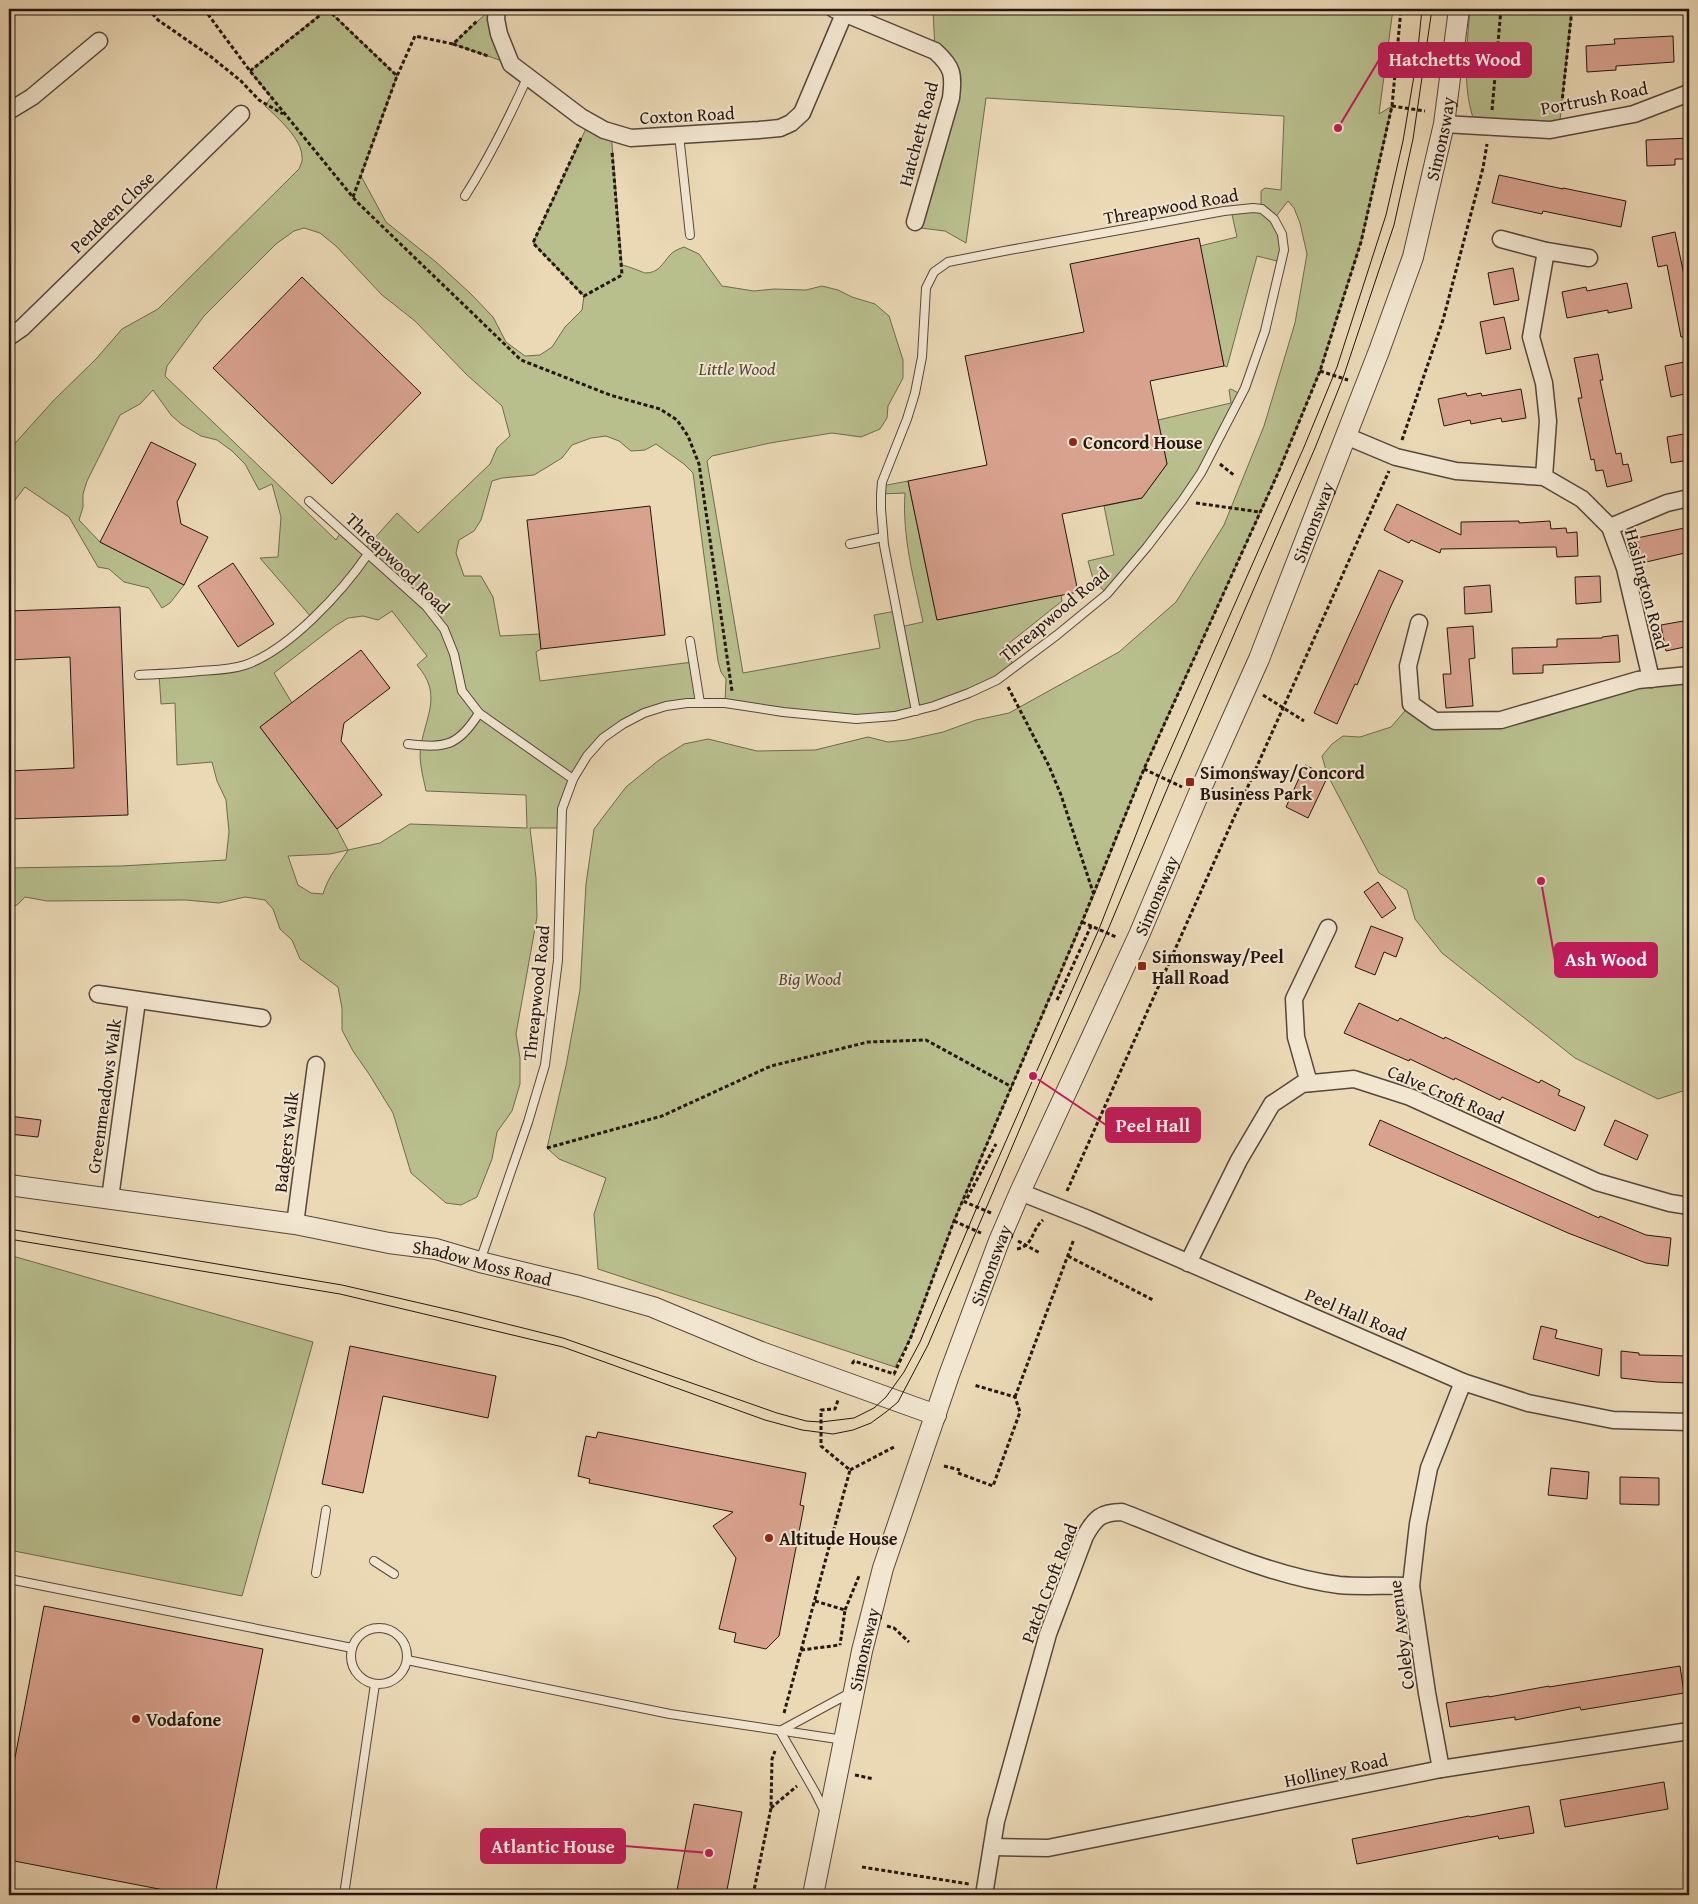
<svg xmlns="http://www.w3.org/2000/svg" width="1698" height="1904" viewBox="0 0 1698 1904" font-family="'Gentium Book Plus',serif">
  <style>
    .green { fill: #b8bf8d; stroke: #6e6a4e; fill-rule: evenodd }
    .building { fill: #d9a28f; stroke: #241610 }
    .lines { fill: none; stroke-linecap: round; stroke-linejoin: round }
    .service-casing { stroke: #56473a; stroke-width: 10 }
    .minor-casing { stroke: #56473a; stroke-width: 19 }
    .tertiary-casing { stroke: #56473a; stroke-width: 22 }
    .path { stroke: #241610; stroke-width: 3; stroke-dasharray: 4 2.5; stroke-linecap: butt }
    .service { stroke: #f2e6d0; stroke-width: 8 }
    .minor { stroke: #f2e6d0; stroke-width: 16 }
    .tertiary { stroke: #f2e6d0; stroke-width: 20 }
    .tram { stroke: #241610; stroke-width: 1 }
    .poi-dot { fill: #8f2418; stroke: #f2e6d0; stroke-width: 2 }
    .labels { text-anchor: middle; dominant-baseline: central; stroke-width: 4; stroke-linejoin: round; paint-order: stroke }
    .street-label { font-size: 18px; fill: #241610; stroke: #f2e6d0 }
    .park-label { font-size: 18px; font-style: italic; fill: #504936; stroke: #f2e6d0 }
    .poi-label { font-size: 18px; font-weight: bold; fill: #241610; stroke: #f2e6d0; text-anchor: start }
    .leader { fill: none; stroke: #c2185b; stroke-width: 2 }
    .callout-dot { fill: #c2185b; stroke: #f2e6d0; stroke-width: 2 }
    .callout { fill: #c2185b; stroke: #c2185b; stroke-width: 2 }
    .callout-label { font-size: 19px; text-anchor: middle; font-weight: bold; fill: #fff }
  </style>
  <rect width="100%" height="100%" fill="#ebd9b6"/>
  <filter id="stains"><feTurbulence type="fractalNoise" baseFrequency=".004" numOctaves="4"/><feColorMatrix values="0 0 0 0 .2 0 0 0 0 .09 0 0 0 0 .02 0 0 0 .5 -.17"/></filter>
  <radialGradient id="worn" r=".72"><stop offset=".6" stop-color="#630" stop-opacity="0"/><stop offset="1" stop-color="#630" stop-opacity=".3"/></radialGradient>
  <g class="green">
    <path d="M327,9L397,76L361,176L386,222L436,262L470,293L493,317L506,342L525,356L540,355L552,347L565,327L582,310L584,296L533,243L589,122L611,132L622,265C628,266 642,272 645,273C659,273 662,264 670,255C673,251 679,249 684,247L699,254L722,286L754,291L774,289L806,290L822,286L838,290L852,297L875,304L889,316L903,360V378L888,406L887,418L880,429L861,437L832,433L770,443L712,456L707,461L743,673L880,648L874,615L896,611L900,627L923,622C914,579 902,537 905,493L881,494L882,486L908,481L937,620L1061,595L1062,601L1003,648L1015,667L969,693L876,719L725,703L726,679L721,672L718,661L693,473L684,464L656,444L645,450L631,451L619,441L606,436L591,438L572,445L562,458L534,475L502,478L492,481L481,520L474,531L459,540L456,553L464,576H481L493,597L500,636L540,634L541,649L536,652L540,681L693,662L700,703L665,706L603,738L573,779L560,828H530L536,878L537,917L516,1034L520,1058V1084L512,1111L497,1132L492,1159L477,1197L461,1205L446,1203L411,1173L393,1113L369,1074L353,1051L342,1030V1008L338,987L300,959L292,940L280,929L273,909L265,900L245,897L219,903L186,900L47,901L25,897L17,905L9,908V868L121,866L226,860L229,832L226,800L217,781L212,762L177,765L175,703L161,704L159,674L229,669L264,656L312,618L260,558L278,557L281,517L272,484L259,490L245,464L232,451L217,440L201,436L181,424L171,415L153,390L140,404L120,415L87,481L83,494V507L79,520L100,542L184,585L170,603L162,608L149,588L124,582L109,569L98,567L69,517L25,487L9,508V450L54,400L96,359L122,329L158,309L299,169C300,166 303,161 302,157C302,139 278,118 265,106L271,97L250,71ZM304,228L320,233L336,246L382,295L415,321L467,375L502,406L510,436L497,448L490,464L418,533L397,513L364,550L342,530L336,540L165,376L167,366L204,316L276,244L294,231ZM392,611L427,656L417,665C442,694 427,713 421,745C418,760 423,776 426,791L526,795L527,828L410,824L380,843L348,850L337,829L260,727L292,703L274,673L335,626L348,618L363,616L378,620ZM348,850C338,867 329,874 323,894L311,893L298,885L288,856L330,854Z"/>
    <path d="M491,9L511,64L453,44Z"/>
    <path d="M933,9H1393L1379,114L1392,106L1361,242L1320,371L1278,473L1144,769L1094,895L954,1221L911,1337L895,1367L598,1269L594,1214L606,1178L559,1159L547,1148L566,1066L580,990L586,884L594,829L626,787L659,760L684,744L708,739L757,751L815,750L868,737L888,742L907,740L943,732L976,720L1009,713L1119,652L1176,602L1224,525L1264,426L1295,323L1307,254L1300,223L1294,208L1288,201L1274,219L1282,234L1281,262L1257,256L1227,367L1224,366L1200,246L1237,237L1231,210L1261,209V191L1265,188L1281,190L1284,116L986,98L966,243L945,231L921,228L915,222L951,98L935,51Z"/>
    <path d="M1470,9H1572L1559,129L1476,126C1461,89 1467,47 1470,9Z"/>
    <path d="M1231,389L1242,395L1201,473L1107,594L1093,579L1088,561L1114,555L1104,506L1142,498L1167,464L1158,420L1231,403L1229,390Z"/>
    <path d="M1689,675V1089L1658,1099L1575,1058L1442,953L1415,919L1407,890L1379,873L1327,774L1322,756L1332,744L1343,736L1360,737L1391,727L1411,704L1435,721L1501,720Z"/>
    <path d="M9,1255L313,1342L242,1596L9,1550Z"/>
  </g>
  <g class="building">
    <path d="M1673,36L1674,62L1616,66V70L1587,72L1586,46L1615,44L1614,39Z"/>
    <path d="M1689,138V159H1675V165L1647,166L1646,140Z"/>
    <path d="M1499,175L1563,189V188L1626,201L1621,227L1543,211L1542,214L1492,203Z"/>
    <path d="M1675,232L1684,275L1689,274V337H1681L1667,265L1658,267L1652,237Z"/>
    <path d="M1199,238L1224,366L1150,381L1167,464L1142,498L1062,514L1078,592L937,620L908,481L987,465L965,356L1084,332L1070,264Z"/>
    <path d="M1513,268L1519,300L1494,305L1488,273Z"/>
    <path d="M302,277L421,393L332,484L213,368Z"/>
    <path d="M1627,283L1632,308L1608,313V310L1567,318L1562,292L1586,287L1587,291Z"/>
    <path d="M1504,317L1511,349L1486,354L1480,322Z"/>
    <path d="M1598,354L1603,380H1600L1616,454L1621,453L1623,465L1628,464L1632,481L1607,487L1603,470L1596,471L1594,459L1591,460L1578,398H1582L1574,358Z"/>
    <path d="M1689,361V393L1671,397L1665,366Z"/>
    <path d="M1521,389L1526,418L1502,422L1501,418L1471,424L1470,420L1444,426L1438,399L1466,393L1467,396L1481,393L1482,396Z"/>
    <path d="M1689,433V460L1671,463L1667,437Z"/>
    <path d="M151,442L196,464L177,502L181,524L208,537L184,585L100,542Z"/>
    <path d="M1397,504L1461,535V522L1519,521V523L1550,521L1551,529L1566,528L1567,533L1577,532L1578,556L1557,557L1556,547L1441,549L1440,553L1411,540L1409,543L1384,530Z"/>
    <path d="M650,506L665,635L541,649L527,520Z"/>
    <path d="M1689,527V552L1642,563L1637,538Z"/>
    <path d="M233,563L274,624L238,647L198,586Z"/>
    <path d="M1379,570L1403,581L1391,606L1357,685L1355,684L1337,724L1314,713Z"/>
    <path d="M1600,576L1601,602L1576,604L1575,577Z"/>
    <path d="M1490,585L1492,612L1465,614L1464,587Z"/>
    <path d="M120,607L128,815L9,819V771L74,768L70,657L9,660V611Z"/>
    <path d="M1689,620V646L1666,651L1661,625Z"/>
    <path d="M1473,626L1475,658L1469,659L1473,706L1446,708L1443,674H1451L1447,628Z"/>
    <path d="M1618,635L1620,662L1543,665V673L1513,674L1512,648L1557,647V639L1602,638V637Z"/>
    <path d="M361,650L390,688L344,723L341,741L382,795L337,829L260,727Z"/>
    <path d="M1305,765L1328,776L1308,818L1286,807Z"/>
    <path d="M1378,882L1396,908L1382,918L1364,892Z"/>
    <path d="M1371,926L1403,938L1396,957L1384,952L1375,975L1355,967Z"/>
    <path d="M1359,1003L1398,1021L1400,1018L1444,1039L1445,1037L1539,1083L1541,1080L1560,1090L1558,1095L1585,1107L1575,1131L1502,1097L1500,1100L1455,1078L1454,1080L1410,1059L1409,1061L1344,1033Z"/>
    <path d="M9,1116L41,1120L38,1137L9,1134Z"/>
    <path d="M1380,1120L1599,1218L1600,1216L1646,1235L1671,1238L1668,1266L1646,1263L1568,1233L1369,1145Z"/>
    <path d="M1615,1120L1648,1135L1637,1160L1604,1145Z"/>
    <path d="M1541,1326L1557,1330L1555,1338L1602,1349L1599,1376L1533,1359Z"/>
    <path d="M350,1346L496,1376L488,1418L383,1396L363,1493L322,1484Z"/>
    <path d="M1621,1351L1639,1353V1355L1689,1356V1383L1657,1382L1621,1378Z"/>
    <path d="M598,1432L806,1473L800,1505L804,1506L779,1636L766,1649L734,1642L736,1633L719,1629L736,1558L713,1526L733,1512L589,1483L590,1479L578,1476L586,1436L596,1438Z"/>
    <path d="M1551,1468L1589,1472L1587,1499L1548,1495Z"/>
    <path d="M1620,1477L1659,1478V1505L1620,1504Z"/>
    <path d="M44,1606L263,1649L215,1895H190L9,1860V1789Z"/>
    <path d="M1680,1666L1684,1693L1581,1710L1580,1707L1515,1720V1717L1450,1727L1446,1703L1489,1696V1697L1549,1686V1687Z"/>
    <path d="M1664,1782L1668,1809L1565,1827L1560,1800Z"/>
    <path d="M694,1804L742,1812L726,1895H676Z"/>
    <path d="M1529,1806L1534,1833L1499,1839L1498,1836L1357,1864L1352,1839L1469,1816L1470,1817Z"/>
  </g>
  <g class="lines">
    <defs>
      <g id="service">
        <path d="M679,135L690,235"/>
        <path d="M465,196C490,157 509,118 528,76"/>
        <path d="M309,501L426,606L444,629L454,654L462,691L479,713L573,779"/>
        <path d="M850,544L883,537"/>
        <path d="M690,641L700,703"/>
        <path d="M139,675C159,674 180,673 200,671C215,670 230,670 245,665C289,650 342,592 368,554"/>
        <path d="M408,744C445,748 458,747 479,713"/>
        <path d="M480,1261L528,1122L545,1065L558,960L562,809L573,779L587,756L603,738L623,724L644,713L666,706L687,703H725L783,712L856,719L895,716L934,706L969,693L997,680L1057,635L1107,594L1147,547L1182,501L1201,473L1245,388L1265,331L1284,250L1282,234L1274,219L1262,209L1253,208L1224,211L1004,251L948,262L934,272L926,288L922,357L915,393L907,419L882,482L881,494V509L884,545L916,711"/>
        <path d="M374,1561L394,1574"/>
        <path d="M316,1573L326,1510"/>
        <path d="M9,1579L352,1648"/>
        <circle cx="379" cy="1656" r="28"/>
        <path d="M407,1660L670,1714L844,1740"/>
        <path d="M825,1812L815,1792L780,1731L850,1693"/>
        <path d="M344,1895L375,1684"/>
      </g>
      <g id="minor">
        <path d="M497,9L496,19L499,34L511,64L581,117L604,130L631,138L759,130L780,128L791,123L802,113L844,14"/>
        <path d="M834,9L935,51C953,67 954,75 951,98L915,222"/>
        <path d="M9,111L32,97L99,41"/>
        <path d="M1444,124L1550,130L1634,114L1689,93"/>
        <path d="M1501,239L1546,251"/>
        <path d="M9,337L22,328L241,114"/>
        <path d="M1346,436L1396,457L1456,471L1544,477L1582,499L1610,527L1625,568L1651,679"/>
        <path d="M1544,477L1548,421L1544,383L1531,337L1546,251L1589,258"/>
        <path d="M1610,527L1667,503L1689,498"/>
        <path d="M1419,623L1408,666L1411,704L1435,721L1501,720L1638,680L1689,675"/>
        <path d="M98,994L262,1018"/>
        <path d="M1309,1083L1296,1037L1294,999L1328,928"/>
        <path d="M1020,1192L1088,1219L1463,1382L1528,1403L1613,1420L1689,1422"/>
        <path d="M110,1198L137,1001"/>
        <path d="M295,1224L316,1065"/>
        <path d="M1188,1263L1239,1160L1272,1104L1302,1084L1354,1079L1410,1097L1597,1182L1670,1203L1689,1206"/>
        <path d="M1441,1769L1427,1693L1411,1586L1418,1524L1429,1468L1463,1382"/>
        <path d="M992,1847L1048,1848L1441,1769L1689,1731"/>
        <path d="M984,1895L996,1821L1048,1634L1085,1536C1095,1518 1101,1512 1122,1512C1190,1538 1267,1576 1339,1585C1362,1587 1388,1585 1411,1586"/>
      </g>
      <g id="tertiary">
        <path id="s1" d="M9,1185L295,1224L389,1243L436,1249L480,1262L579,1286L653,1307L761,1352L936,1415"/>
        <path id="s2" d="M813,1895L862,1651L883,1568L949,1375L999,1241L1020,1192L1139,935L1199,793L1259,659L1379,351L1413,257L1444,124L1459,9"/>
      </g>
    </defs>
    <use href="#service" class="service-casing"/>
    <use href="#minor" class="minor-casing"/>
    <use href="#tertiary" class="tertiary-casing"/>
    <g class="path">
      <path d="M148,9L158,20L210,56L241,81L259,100L283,114"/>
      <path d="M204,9L250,71L356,201L521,360L610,395L660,409L677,420L688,436L699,464L732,691"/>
      <path d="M327,9L397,76L415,36L453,44L478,20"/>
      <path d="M453,44L488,56"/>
      <path d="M250,71L328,9"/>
      <path d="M1392,106L1425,111"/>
      <path d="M1492,110L1501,9"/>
      <path d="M1561,111L1572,9"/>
      <path d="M581,138L533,243L584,296L622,275L612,151"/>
      <path d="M353,197L397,76"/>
      <path d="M1320,371L1348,380"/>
      <path d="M1402,440L1443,320L1483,168L1487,144"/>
      <path d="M1220,464L1235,476"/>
      <path d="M1196,503L1260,512"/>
      <path d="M1008,687L1049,766L1061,795L1094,895"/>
      <path d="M1263,695L1304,721"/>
      <path d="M1144,769L1182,787"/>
      <path d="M1082,922L1116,937"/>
      <path d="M1057,1000L1091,926"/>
      <path d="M547,1148L662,1116L771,1066L868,1042L926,1040L1012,1087"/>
      <path d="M1067,1191L1389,471"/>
      <path d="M991,1213L965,1202L996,1144"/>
      <path d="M954,1221L981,1233"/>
      <path d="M1018,1241L1040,1253"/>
      <path d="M1017,1249C1034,1246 1031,1230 1043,1220"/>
      <path d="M1068,1256L1153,1300"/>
      <path d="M852,1364L854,1361L894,1374L911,1337L954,1221L1082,922L1144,769L1278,473L1320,371L1361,242L1392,106L1401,9"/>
      <path d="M1015,1397L1074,1239"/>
      <path d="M944,1466L960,1470"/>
      <path d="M850,1470L894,1447"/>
      <path d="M958,1473L993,1486L1020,1412L1015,1397L974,1385"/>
      <path d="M815,1601L845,1610L840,1645"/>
      <path d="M845,1610L859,1576"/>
      <path d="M887,1626L894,1628L909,1642"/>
      <path d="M801,1650L840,1645"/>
      <path d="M784,1713L850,1470L821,1446V1410L835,1409L838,1400"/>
      <path d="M855,1775L874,1779"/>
      <path d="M771,1808L797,1786"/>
      <path d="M862,1867L969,1884"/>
      <path d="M753,1895L771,1808L772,1759L775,1751"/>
    </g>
    <use href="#service" class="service"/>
    <use href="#minor" class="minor"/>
    <use href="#tertiary" class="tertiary"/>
    <g class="tram">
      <path d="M9,1229L342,1285L463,1313L563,1338L777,1413L806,1421L821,1422L854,1418L874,1408L886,1397L904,1372L920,1342L977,1207L1099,929L1159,776L1304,447L1337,367L1386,215L1403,141L1417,58L1422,9"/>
      <path d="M9,1239L340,1294L563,1347L765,1420L802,1430L833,1434L853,1430L871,1423L886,1412L898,1402L928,1345L1041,1079L1107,932L1170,782L1315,448L1343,378L1394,225L1413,139L1432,9"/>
    </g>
  </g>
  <g class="poi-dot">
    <circle cx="1073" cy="442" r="5"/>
    <rect x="1185" y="777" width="10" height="10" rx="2.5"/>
    <rect x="1137" y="961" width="10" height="10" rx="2.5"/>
    <circle cx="769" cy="1538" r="5"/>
    <circle cx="136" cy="1719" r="5"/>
  </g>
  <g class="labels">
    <g class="street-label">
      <text transform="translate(1594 98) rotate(-11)">Portrush Road</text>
      <text transform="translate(687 115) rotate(-3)">Coxton Road</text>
      <text transform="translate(918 134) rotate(-75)">Hatchett Road</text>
      <text stroke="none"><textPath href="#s2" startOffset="1871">Simonsway</textPath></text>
      <text transform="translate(1171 206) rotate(-10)">Threapwood Road</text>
      <text transform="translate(112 212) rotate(-44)">Pendeen Close</text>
      <text stroke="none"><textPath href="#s2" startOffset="1466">Simonsway</textPath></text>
      <text transform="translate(398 563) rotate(44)">Threapwood Road</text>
      <text transform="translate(1647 589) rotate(75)">Haslington Road</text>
      <text transform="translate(1054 614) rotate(-40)">Threapwood Road</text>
      <text stroke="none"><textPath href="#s2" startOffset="1061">Simonsway</textPath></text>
      <text transform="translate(536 993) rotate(-84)">Threapwood Road</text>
      <text transform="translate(1446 1094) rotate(23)">Calve Croft Road</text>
      <text transform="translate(104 1096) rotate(-82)">Greenmeadows Walk</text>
      <text transform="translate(286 1142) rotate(-83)">Badgers Walk</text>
      <text stroke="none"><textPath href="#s1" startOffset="480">Shadow Moss Road</textPath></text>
      <text stroke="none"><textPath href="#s2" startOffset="656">Simonsway</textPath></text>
      <text transform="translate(1356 1314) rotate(23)">Peel Hall Road</text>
      <text transform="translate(1049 1583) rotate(-69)">Patch Croft Road</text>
      <text transform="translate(1401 1635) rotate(-97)">Coleby Avenue</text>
      <text stroke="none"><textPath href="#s2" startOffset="251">Simonsway</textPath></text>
      <text transform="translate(1336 1770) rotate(-12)">Holliney Road</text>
    </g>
    <g class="park-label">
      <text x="737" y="368">Little Wood</text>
      <text x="810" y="978">Big Wood</text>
    </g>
    <g class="poi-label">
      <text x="1083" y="442">Concord House</text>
      <text x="1200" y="772">Simonsway/Concord<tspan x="1200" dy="21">Business Park</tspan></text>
      <text x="1152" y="956">Simonsway/Peel<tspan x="1152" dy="21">Hall Road</tspan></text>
      <text x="779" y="1538">Altitude House</text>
      <text x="146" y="1719">Vodafone</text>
    </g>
  </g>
  <path class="leader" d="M1338 128L1379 60M1541 881L1555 960M1033 1076L1106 1125M709 1853L625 1846"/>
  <g class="callout-dot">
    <circle cx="1338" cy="128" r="5"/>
    <circle cx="1541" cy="881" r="5"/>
    <circle cx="1033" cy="1076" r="5"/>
    <circle cx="709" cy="1853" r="5"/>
  </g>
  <g class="callout">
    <rect x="1379" y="43" width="152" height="34" rx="5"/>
    <rect x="1555" y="943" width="102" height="34" rx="5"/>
    <rect x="1106" y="1108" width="94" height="34" rx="5"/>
    <rect x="481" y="1829" width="144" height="34" rx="5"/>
  </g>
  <g class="callout-label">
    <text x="1455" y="66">Hatchetts Wood</text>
    <text x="1606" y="966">Ash Wood</text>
    <text x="1153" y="1132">Peel Hall</text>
    <text x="553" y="1853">Atlantic House</text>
  </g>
  <rect width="1698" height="1904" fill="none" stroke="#ebd9b6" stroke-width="30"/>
  <rect x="10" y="10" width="1678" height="1884" fill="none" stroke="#241610" stroke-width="2.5"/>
  <rect x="15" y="15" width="1668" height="1874" fill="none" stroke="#241610"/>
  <rect width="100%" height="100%" filter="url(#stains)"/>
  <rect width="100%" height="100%" fill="url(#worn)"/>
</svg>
